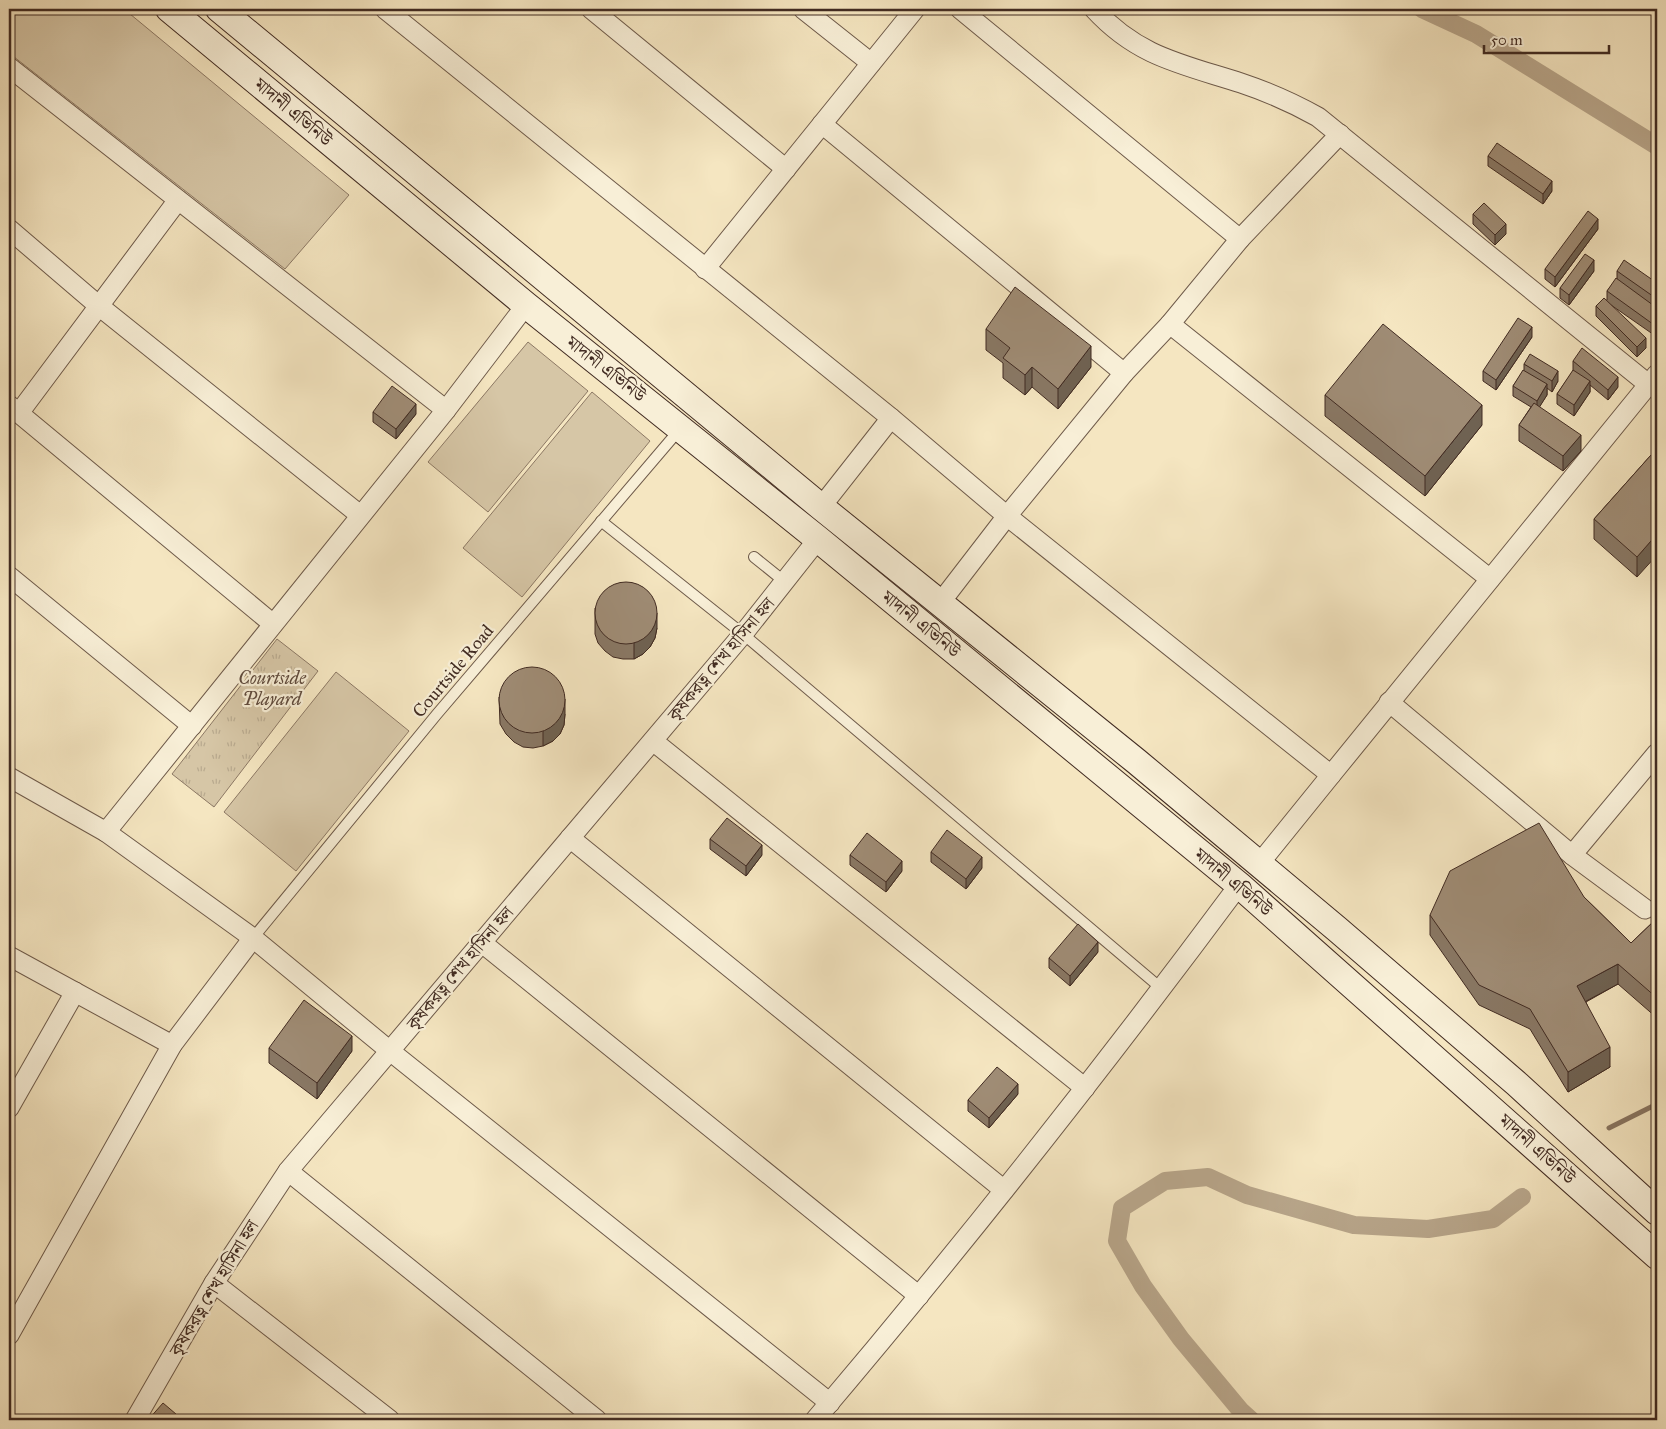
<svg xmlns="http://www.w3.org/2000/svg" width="1666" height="1429" viewBox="0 0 1666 1429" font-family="'IM FELL Great Primer','Noto Serif Bengali',serif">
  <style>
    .grass { fill: #d6c6a6; stroke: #8c7864 }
    .park { fill: url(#park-tufts); stroke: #8c7864 }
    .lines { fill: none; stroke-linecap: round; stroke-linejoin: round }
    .stream { stroke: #887561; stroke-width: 5 }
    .canal { stroke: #b8a68b; stroke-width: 18 }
    .service-casing { stroke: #6e5a4a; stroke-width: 12 }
    .minor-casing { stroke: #6e5a4a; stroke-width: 21 }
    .secondary-casing { stroke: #412b22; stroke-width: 28 }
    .service { stroke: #f8efd7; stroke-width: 10 }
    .minor { stroke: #f8efd7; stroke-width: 19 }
    .secondary { stroke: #f8efd7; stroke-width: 26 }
    .wall { fill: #897865; stroke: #412b22 }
    .shaded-wall { fill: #6f6252; stroke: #412b22 }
    .building { fill: #9f8c75; stroke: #412b22 }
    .labels { text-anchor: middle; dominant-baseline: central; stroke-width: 4.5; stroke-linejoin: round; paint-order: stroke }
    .street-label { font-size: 18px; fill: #412b22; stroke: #f8efd7 }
    .park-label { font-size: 18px; font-style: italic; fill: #5f4a3c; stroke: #f8efd7 }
  </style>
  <defs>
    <pattern id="park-tufts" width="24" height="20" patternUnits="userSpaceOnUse" patternTransform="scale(1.25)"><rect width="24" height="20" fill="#d6c6a6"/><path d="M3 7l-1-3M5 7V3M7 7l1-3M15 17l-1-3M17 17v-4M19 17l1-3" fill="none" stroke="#b9aa8f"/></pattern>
  </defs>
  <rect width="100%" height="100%" fill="#f5e6c1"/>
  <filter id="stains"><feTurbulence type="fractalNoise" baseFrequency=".004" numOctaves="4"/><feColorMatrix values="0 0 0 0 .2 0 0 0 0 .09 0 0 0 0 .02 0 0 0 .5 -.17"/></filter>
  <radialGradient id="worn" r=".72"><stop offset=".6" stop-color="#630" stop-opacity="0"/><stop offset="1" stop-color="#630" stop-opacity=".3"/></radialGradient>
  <g class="grass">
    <path d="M9,9H124L349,195L285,269L9,53Z"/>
    <path d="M528,342L588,391L488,512L428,462Z"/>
    <path d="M592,392L650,441L522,597L463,548Z"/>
    <path d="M336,672L409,731L296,871L224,812Z"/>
  </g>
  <path class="park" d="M277,639L318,671L214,807L172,774Z"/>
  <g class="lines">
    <path class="stream" d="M1609,1128L1657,1104"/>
    <g class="canal">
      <path d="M1422,9L1476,34L1657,146"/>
      <path d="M1251,1420L1241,1411L1181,1339L1143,1286L1117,1241L1122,1208L1165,1181L1208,1177L1247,1195L1354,1225L1428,1229L1493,1219L1522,1197"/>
    </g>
    <defs>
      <g id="service">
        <path d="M601,521L743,634L1162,989"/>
        <path d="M754,557L785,582"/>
        <path d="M253,938L437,714L680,429"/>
      </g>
      <g id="minor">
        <path d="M385,9L891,418L1007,516L1331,775L1657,374"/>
        <path d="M591,9L786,169"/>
        <path d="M803,9L871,63"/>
        <path d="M960,9L1240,239"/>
        <path d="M1094,9C1138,57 1182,64 1241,83C1268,92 1293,103 1318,117L1648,384"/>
        <path d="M9,67L446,410"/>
        <path d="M822,124L1124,373"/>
        <path d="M9,229L99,306L360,515"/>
        <path d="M705,269L915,9"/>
        <path d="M1170,324L1490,579"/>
        <path d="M9,405L273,624"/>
        <path d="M19,413L178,200"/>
        <path d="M821,507L891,418"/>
        <path d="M9,576L192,726"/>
        <path d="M940,603L1007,516L1124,373L1170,324L1240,239L1340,134"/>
        <path d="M1389,702L1572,855L1645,909"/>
        <path d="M653,741L1085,1088"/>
        <path d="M9,777L106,832L446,410L526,305"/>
        <path d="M106,832L253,938L390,1051L830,1403"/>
        <path d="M570,838L1004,1190"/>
        <path d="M1572,855L1657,753"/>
        <path d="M1259,864L1331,775"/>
        <path d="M481,942L919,1296"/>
        <path d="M9,956L172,1045"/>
        <path d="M9,1108L75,992"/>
        <path d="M288,1171L597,1420"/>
        <path d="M214,1283L390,1420"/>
        <path d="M9,1335L172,1045L253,938"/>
        <path d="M135,1420L214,1283L288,1171L743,634L818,539"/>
        <path d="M815,1420C962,1247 1103,1068 1239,885"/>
      </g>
      <g id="secondary">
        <path d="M169,9L526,305L818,539L1239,885L1657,1256"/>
        <path d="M219,9L821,507L1136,761L1337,929L1517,1084L1657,1212"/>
      </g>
    </defs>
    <use href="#service" class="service-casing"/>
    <use href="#minor" class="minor-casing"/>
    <use href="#secondary" class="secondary-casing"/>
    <use href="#service" class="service"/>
    <use href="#minor" class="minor"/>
    <use href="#secondary" class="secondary"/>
  </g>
  <g class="wall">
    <path d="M1488,156L1552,191L1543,204L1488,166Z"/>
    <path d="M1473,214L1506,234L1495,245L1473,224Z"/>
    <path d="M1598,229L1555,287L1545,279V269Z"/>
    <path d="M1594,271L1569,305L1560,298V288Z"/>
    <path d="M1617,271L1657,283V337L1611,305L1646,348L1637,357L1596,316V306L1607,300V291L1617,279Z"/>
    <path d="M986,329L1091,367L1058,409L1032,387L1025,395L1003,378V363L986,350Z"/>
    <path d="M1532,337L1496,390L1483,381V371Z"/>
    <path d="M1573,361L1618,387L1608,400L1590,385V392L1574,416L1557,404V394L1573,371Z"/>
    <path d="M1524,364L1558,381L1552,392L1547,388V395L1539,407L1581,451L1563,471L1519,441V425L1531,407L1513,396V386L1524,370Z"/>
    <path d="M1325,395L1482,425L1425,496L1325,416Z"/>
    <path d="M373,412L416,414L396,439L373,422Z"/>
    <path d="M1651,455L1637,577L1594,539V519Z"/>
    <path d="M595,608L657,628L655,638L650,647L643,654L634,659H623L613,657L605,651L598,643L595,634Z"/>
    <path d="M499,697L565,714L564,725L560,734L553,741L543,746L533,748L523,747L514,742L506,734L500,724Z"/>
    <path d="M710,839L762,855L746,876L710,849Z"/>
    <path d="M931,852L982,868L966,889L931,862Z"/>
    <path d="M850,855L902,871L886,892L850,865Z"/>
    <path d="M1584,897L1631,943L1653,922V902L1657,897V1018L1618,984L1586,1002L1610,1067L1568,1092L1530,1029L1479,1005L1430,935V915Z"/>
    <path d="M1098,952L1070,986L1049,968V958Z"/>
    <path d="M269,1048L352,1051L317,1099L269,1063Z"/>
    <path d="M1018,1094L989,1128L968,1111V1100Z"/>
  </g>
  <g class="shaded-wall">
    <path d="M1552,181V191L1543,204V194Z"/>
    <path d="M1598,219V229L1555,287V277Z"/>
    <path d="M1506,224V234L1495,245V235Z"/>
    <path d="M1594,260V271L1569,305V295Z"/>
    <path d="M1532,327V337L1496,390V380Z"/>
    <path d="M1646,338V348L1637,357V347Z"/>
    <path d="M1091,346V367L1058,409V389Z"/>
    <path d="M1032,367V387L1025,395V375Z"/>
    <path d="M1558,371V381L1552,392V381Z"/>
    <path d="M1618,377V387L1608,400V390Z"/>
    <path d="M1590,381V392L1574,416V405Z"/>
    <path d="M1547,384V395L1537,411V401Z"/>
    <path d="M416,404V414L396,439V429Z"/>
    <path d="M1482,405V425L1425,496V476Z"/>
    <path d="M1581,435V451L1563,471V456Z"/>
    <path d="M1657,534V555L1637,577V557Z"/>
    <path d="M657,613V628L655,638L650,647L643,654L634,659V643Z"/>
    <path d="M565,699V714L564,725L560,734L553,741L543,746V731Z"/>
    <path d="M762,845V855L746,876V866Z"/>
    <path d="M982,857V868L966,889V879Z"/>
    <path d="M902,861V871L886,892V882Z"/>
    <path d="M1098,942V952L1070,986V976Z"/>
    <path d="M1618,964V984L1577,1006V986Z"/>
    <path d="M352,1036V1051L317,1099V1083Z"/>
    <path d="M1610,1047V1067L1568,1092V1072Z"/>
    <path d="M1018,1084V1094L989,1128V1118Z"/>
  </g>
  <g class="building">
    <path d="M1497,143L1552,181L1543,194L1488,156Z"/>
    <path d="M1484,203L1506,224L1495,235L1473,214Z"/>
    <path d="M1588,211L1598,219L1555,277L1545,269Z"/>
    <path d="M1585,254L1594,260L1569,295L1560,288Z"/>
    <path d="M1624,260L1657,283V299L1617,271Z"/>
    <path d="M1616,278L1657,308V327L1607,291Z"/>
    <path d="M1015,287L1091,346L1058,389L1032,367L1025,375L1003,358L1010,348L986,329Z"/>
    <path d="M1604,298L1646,338L1637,347L1596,306Z"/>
    <path d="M1518,318L1532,327L1496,380L1483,371Z"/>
    <path d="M1383,324L1482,405L1425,476L1325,395Z"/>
    <path d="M1582,348L1618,377L1608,390L1573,361Z"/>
    <path d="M1530,354L1558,371L1552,381L1524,364Z"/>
    <path d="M1523,370L1547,384L1537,401L1513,386Z"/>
    <path d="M1573,370L1590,381L1574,405L1557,394Z"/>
    <path d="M392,386L416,404L396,429L373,412Z"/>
    <path d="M1534,403L1581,435L1563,456L1519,425Z"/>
    <path d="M1651,455L1657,460V534L1637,557L1594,519Z"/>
    <circle cx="626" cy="613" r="31"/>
    <circle cx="532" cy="700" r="33"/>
    <path d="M727,818L762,845L746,866L710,839Z"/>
    <path d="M1539,823L1584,897L1631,943L1653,922L1657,926V998L1618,964L1577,986L1610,1047L1568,1072L1530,1009L1479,985L1430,915L1450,871Z"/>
    <path d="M947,830L982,857L966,879L931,852Z"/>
    <path d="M867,833L902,861L886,882L850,855Z"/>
    <path d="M1657,897V906L1653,902Z"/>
    <path d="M1078,924L1098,942L1070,976L1049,958Z"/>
    <path d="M304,1000L352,1036L317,1083L269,1048Z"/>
    <path d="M997,1067L1018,1084L989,1118L968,1100Z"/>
    <path d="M163,1403L183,1420H148Z"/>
  </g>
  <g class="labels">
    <g class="street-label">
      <text transform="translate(293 112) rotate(40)">মাদানী এভিনিউ</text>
      <text transform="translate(606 369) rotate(38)">মাদানী এভিনিউ</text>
      <text transform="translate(921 624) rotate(39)">মাদানী এভিনিউ</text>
      <text transform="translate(721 659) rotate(-50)">কৃষকরত্ন শেখ হাসিনা হল</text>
      <text transform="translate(453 671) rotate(-50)">Courtside Road</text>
      <text transform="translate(1233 882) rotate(40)">মাদানী এভিনিউ</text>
      <text transform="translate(460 968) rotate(-50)">কৃষকরত্ন শেখ হাসিনা হল</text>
      <text transform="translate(1537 1149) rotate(42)">মাদানী এভিনিউ</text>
      <text transform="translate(214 1288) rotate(-59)">কৃষকরত্ন শেখ হাসিনা হল</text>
    </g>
    <g class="park-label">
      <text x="272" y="678">Courtside<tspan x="272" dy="21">Playard</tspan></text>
    </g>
  </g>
  <rect width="1666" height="1429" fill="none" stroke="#f5e6c1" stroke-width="30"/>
  <rect x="10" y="10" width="1646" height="1409" fill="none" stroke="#412b22" stroke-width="2.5"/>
  <rect x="15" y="15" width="1636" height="1399" fill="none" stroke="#412b22"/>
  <path d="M1484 45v8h125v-8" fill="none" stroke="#412b22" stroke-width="2.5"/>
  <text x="1491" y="45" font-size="15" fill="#412b22" stroke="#f8efd7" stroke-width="4" paint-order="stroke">50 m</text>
  <rect width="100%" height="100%" filter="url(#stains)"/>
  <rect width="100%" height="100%" fill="url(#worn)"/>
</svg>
